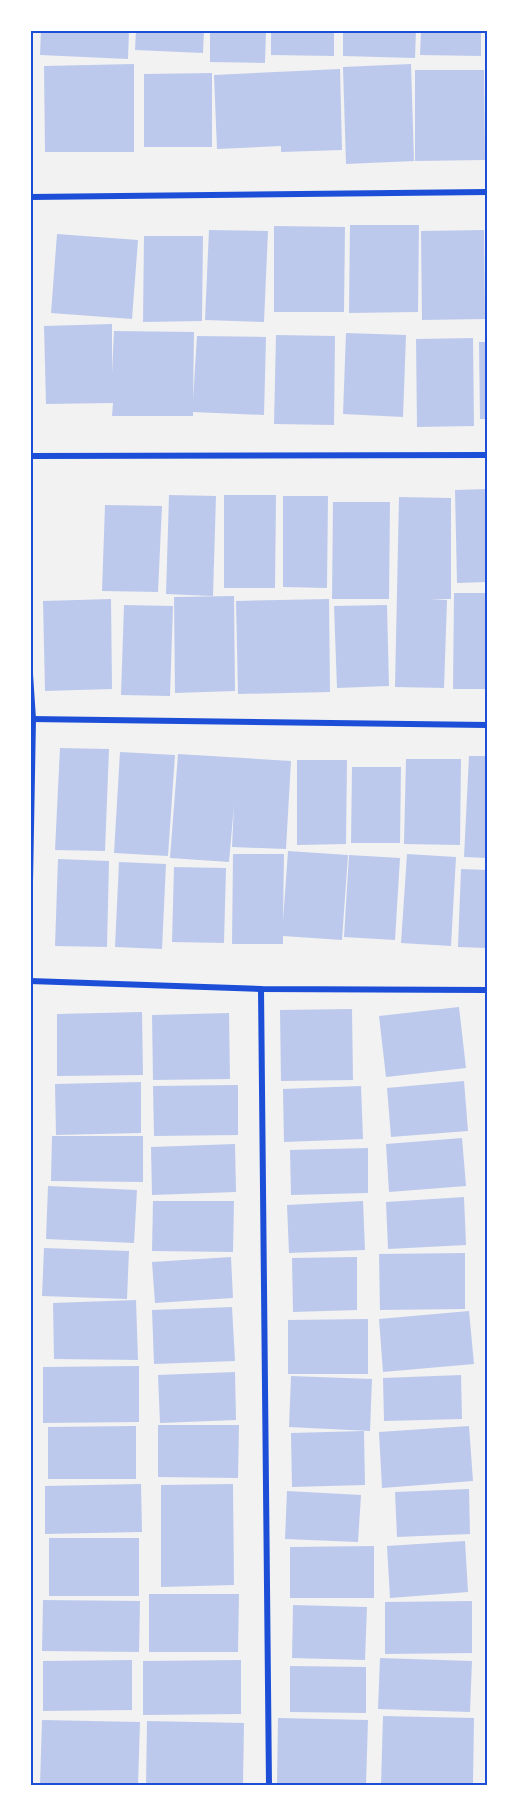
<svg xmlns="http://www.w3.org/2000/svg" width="517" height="1815" viewBox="0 0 517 1815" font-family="Lora,serif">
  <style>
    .building { fill: #bdc9ec }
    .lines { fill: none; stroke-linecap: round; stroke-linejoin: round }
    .minor { stroke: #1d4ed8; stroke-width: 6 }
    .neatline { fill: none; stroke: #1d4ed8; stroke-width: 2 }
  </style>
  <rect width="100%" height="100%" fill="#f2f2f2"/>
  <g class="building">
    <path d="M41,30H129L128,59L40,55Z"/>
    <path d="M136,30H204L203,53L135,50Z"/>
    <path d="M210,30H266L265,63L210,62Z"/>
    <path d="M271,30H334V56L271,55Z"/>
    <path d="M343,30H416L415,58L343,56Z"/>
    <path d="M421,30H481V56L420,55Z"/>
    <path d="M134,64V152H45L44,66Z"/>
    <path d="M411,64L414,161L346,164L343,67Z"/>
    <path d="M340,69L342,150L281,152V146L217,149L214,75Z"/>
    <path d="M415,70H484L485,160L415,161Z"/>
    <path d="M212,73V147H144V74Z"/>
    <path d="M350,225H419L418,312L349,313Z"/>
    <path d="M274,226L345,227L344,312H274Z"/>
    <path d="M209,230L268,231L264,322L205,320Z"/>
    <path d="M484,230L485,319L422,320L421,231Z"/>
    <path d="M57,234L138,240L132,319L51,313Z"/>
    <path d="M144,236H203L202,321L143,322Z"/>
    <path d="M112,324V373L114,331L194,332L193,400L197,336L266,337L264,415L193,412V416H112L113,403L46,404L44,326Z"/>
    <path d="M346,333L406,335L403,417L343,414Z"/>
    <path d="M276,335L335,336L334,425L274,424Z"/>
    <path d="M473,338L474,426L417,427L416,339Z"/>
    <path d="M479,342H487V419H480Z"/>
    <path d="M487,489V582L457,583L455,490Z"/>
    <path d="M169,495L216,496L213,596L166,594Z"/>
    <path d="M224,495H276L275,588H224Z"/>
    <path d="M283,496H328L327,588L283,587Z"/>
    <path d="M399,497L451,498V599H430L447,600L444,688L395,687Z"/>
    <path d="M333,502H390L389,599H332Z"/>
    <path d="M105,505L162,506L158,592L102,591Z"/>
    <path d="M454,593H487V689H453Z"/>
    <path d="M234,596L235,691L175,693L174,597Z"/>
    <path d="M111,599L112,689L45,691L43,601Z"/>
    <path d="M329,599L330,692L238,694L236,601Z"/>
    <path d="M124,605L173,606L170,696L121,695Z"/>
    <path d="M387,605L389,686L337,688L334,606Z"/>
    <path d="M60,748L109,749L105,851L55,850Z"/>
    <path d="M120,752L175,755L168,856L114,853Z"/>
    <path d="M178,754L291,761L286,849L232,847L234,805L229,862L170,858Z"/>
    <path d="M469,756H487V858L464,857Z"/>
    <path d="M406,759H461L460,845L404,844Z"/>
    <path d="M297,760H347L346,844L297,845Z"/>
    <path d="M352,767H401L400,843H351Z"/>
    <path d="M288,851L348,855L342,940L283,936V944H232L233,854H284L283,921Z"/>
    <path d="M407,854L456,857L451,946L401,943Z"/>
    <path d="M349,855L400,858L395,940L344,937Z"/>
    <path d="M58,859L109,861L107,947L55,946Z"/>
    <path d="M119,862L166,864L162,949L115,947Z"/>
    <path d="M174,867L226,868L224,943L172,942Z"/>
    <path d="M461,869L487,870V948L458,947Z"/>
    <path d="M459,1007L466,1068L386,1077L379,1016Z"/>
    <path d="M352,1009L353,1080L281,1081L280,1010Z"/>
    <path d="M142,1012L143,1075L57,1076V1014Z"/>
    <path d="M229,1013L230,1079L153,1080L152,1015Z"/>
    <path d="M464,1081L468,1131L391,1137L387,1088Z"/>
    <path d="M141,1082V1133L56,1135L55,1084Z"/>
    <path d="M238,1085V1135L154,1136L153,1086Z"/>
    <path d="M361,1086L363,1139L284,1142L283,1089Z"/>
    <path d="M52,1136H143V1182L51,1181Z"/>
    <path d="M462,1138L466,1186L389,1192L386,1144Z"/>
    <path d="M235,1144L236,1192L152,1195L151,1147Z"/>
    <path d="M368,1148V1193L291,1195L290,1150Z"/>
    <path d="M48,1186L137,1190L134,1243L46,1239Z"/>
    <path d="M464,1197L466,1245L388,1249L386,1202Z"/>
    <path d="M153,1201H234L233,1252L152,1251Z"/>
    <path d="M363,1201L365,1250L289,1253L287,1205Z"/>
    <path d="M44,1248L129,1251L127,1299L42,1296Z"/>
    <path d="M465,1253V1309L380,1310L379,1254Z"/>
    <path d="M231,1257L233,1298L155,1303L152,1262Z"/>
    <path d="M357,1257V1310L293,1312L292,1258Z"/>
    <path d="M136,1300L138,1360L54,1359L53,1303Z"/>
    <path d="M232,1307L235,1361L154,1364L152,1310Z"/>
    <path d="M469,1311L474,1364L383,1372L379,1319Z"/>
    <path d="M368,1319V1374H288V1320Z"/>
    <path d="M139,1366V1422L43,1423V1367Z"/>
    <path d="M235,1372L236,1420L160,1423L158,1375Z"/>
    <path d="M461,1375L462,1419L384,1421L383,1378Z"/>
    <path d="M291,1376L372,1379L370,1431L289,1427Z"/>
    <path d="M158,1425H239L238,1478L158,1477Z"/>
    <path d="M136,1426V1479H48V1427Z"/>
    <path d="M469,1426L473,1481L382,1488L379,1432Z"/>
    <path d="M364,1431L365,1485L292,1487L291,1433Z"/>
    <path d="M141,1484L142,1532L45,1534V1486Z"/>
    <path d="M233,1484L234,1585L161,1587V1485Z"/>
    <path d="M469,1489L470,1534L397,1537L395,1492Z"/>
    <path d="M287,1491L361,1495L358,1542L285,1539Z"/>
    <rect x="49" y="1538" width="90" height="58"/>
    <path d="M465,1541L468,1592L390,1598L387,1546Z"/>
    <path d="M374,1546V1598H290V1547Z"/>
    <path d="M149,1594H239L238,1652H149Z"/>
    <path d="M43,1600L140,1601L139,1652L42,1651Z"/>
    <path d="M472,1601V1653L385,1654V1602Z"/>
    <path d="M293,1605L367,1607L365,1660L292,1658Z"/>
    <path d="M380,1658L472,1661L470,1712L378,1709Z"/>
    <path d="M132,1660V1710L43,1711V1661Z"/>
    <path d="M241,1660V1714L143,1715V1661Z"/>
    <path d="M290,1666L366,1667V1713L290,1712Z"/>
    <path d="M383,1716L474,1718L473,1785H381Z"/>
    <path d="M278,1718L368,1720L366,1785H277Z"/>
    <path d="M42,1720L140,1722L138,1785H40Z"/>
    <path d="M147,1721L244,1723L243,1785H146Z"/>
  </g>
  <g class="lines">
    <g class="minor">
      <path d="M30,197L487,192"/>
      <path d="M30,456L487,455"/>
      <path d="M30,674L33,719L30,883"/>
      <path d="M30,719L487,725"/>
      <path d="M30,981L261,989L487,990"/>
      <path d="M261,989L269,1785"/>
    </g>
  </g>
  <rect width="517" height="1815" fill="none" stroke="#ffffff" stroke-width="63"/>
  <rect x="32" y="32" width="454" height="1752" class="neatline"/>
</svg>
